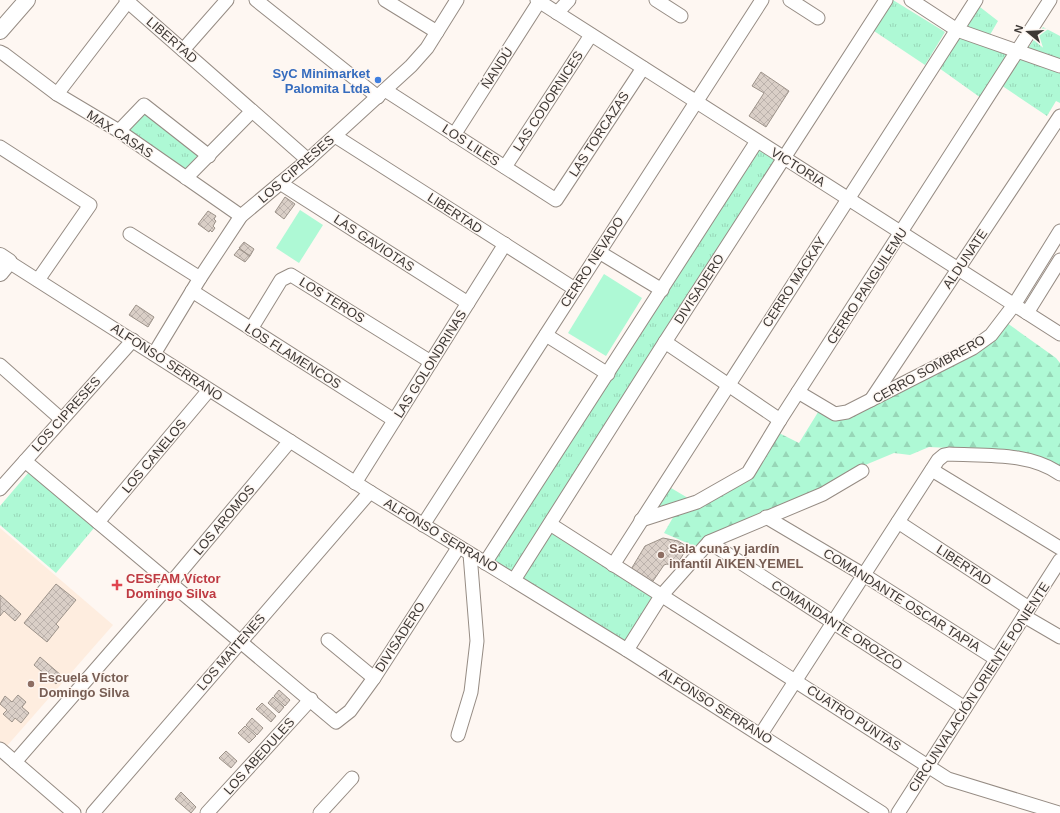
<svg xmlns="http://www.w3.org/2000/svg" width="1060" height="813" viewBox="0 0 1060 813" font-family="Arial,sans-serif">
  <style>
    .built { fill: #feeddf }
    .grass { fill: url(#grass-tufts) }
    .forest { fill: url(#forest-firs) }
    .pitch { fill: #aef9d5 }
    .building { fill: url(#building-cross-hatch); stroke: #9c9289 }
    .lines { fill: none; stroke-linecap: round; stroke-linejoin: round }
    .minor-casing { stroke: #968c84; stroke-width: 15 }
    .major-casing { stroke: #968c84; stroke-width: 18 }
    .minor { stroke: #fff; stroke-width: 13 }
    .major { stroke: #fff; stroke-width: 16 }
    .shop-dot { fill: #3f7fe0; stroke: #fef7f2; stroke-width: 1.5 }
    .education-dot { fill: #8d6e63; stroke: #fef7f2; stroke-width: 1.5 }
    .health-dot { fill: #e0444e; stroke: #fef7f2; stroke-width: 1.5 }
    .labels { text-anchor: middle; dominant-baseline: central; stroke-width: 3; stroke-linejoin: round; paint-order: stroke }
    .street-label { font-size: 13px; fill: #3d3835; stroke: #fef7f2 }
    .shop-label { font-size: 13px; font-weight: bold; fill: #366cbe; stroke: #fef7f2; text-anchor: end }
    .education-label { font-size: 13px; font-weight: bold; fill: #785e54; stroke: #fef7f2; text-anchor: start }
    .health-label { font-size: 13px; font-weight: bold; fill: #be3a42; stroke: #fef7f2; text-anchor: start }
  </style>
  <defs>
    <pattern id="grass-tufts" width="24" height="20" patternUnits="userSpaceOnUse"><rect width="24" height="20" fill="#aef9d5"/><path d="M3 7l-1-3M5 7V3M7 7l1-3M15 17l-1-3M17 17v-4M19 17l1-3" fill="none" stroke="#97d6b7"/></pattern>
    <pattern id="forest-firs" width="22" height="20" patternUnits="userSpaceOnUse"><rect width="22" height="20" fill="#aef9d5"/><path d="M5 1l3.5 6h-7zM16 11l3.5 6h-7z" fill="#97d6b7"/></pattern>
    <pattern id="building-cross-hatch" width="8" height="8" patternUnits="userSpaceOnUse"><rect width="8" height="8" fill="#dacfc7"/><path d="M0 0l8 8M0 8l8-8" fill="none" stroke="#bcb2ac"/></pattern>
  </defs>
  <rect width="100%" height="100%" fill="#fef7f2"/>
  <path class="built" d="M0,528L113,625L6,747L0,742Z"/>
  <g class="grass">
    <path d="M893,0L945,32L925,65L874,31Z"/>
    <path d="M980,7L998,21L987,40L1026,51L1043,27L1060,36V103L1056,101L1047,116L992,79L981,98L939,68Z"/>
    <path d="M146,113L201,157L185,172L127,132Z"/>
    <path d="M757,147L779,160L512,574L492,562Z"/>
    <path d="M29,472L94,528L56,573L0,525V506Z"/>
    <path d="M666,485L693,501L648,515Z"/>
    <path d="M552,530L655,597L626,643L520,580Z"/>
  </g>
  <path class="forest" d="M1007,323L1056,358L1060,363V478L1010,451L929,447L910,455L894,453L858,468L813,496L694,546L664,533L675,514L748,477L777,432L799,443L820,409L835,417Z"/>
  <g class="pitch">
    <path d="M300,210L323,225L299,263L276,248Z"/>
    <path d="M604,274L642,298L606,356L568,333Z"/>
  </g>
  <g class="building">
    <path d="M761,72L789,91L766,127L749,116L764,93L752,86Z"/>
    <path d="M285,197L295,204L284,219L275,212Z"/>
    <path d="M208,211L216,216L214,219L216,221L213,226L215,228L212,232L210,230L209,232L198,224Z"/>
    <path d="M244,242L254,249L250,256L239,248Z"/>
    <path d="M239,249L250,256L245,262L234,255Z"/>
    <path d="M136,305L154,317L148,327L129,315Z"/>
    <path d="M663,538L678,541L688,547L675,567L667,564L664,565L651,584L630,571L645,546Z"/>
    <path d="M56,584L76,600L56,624L59,627L47,642L24,623Z"/>
    <path d="M0,595L21,614L15,621L4,611L0,616Z"/>
    <path d="M40,657L62,676L56,684L34,665Z"/>
    <path d="M279,690L290,700L285,706L274,696Z"/>
    <path d="M18,695L26,702L22,707L29,713L21,723L15,718L12,722L3,714L7,710L0,704L5,696L12,702Z"/>
    <path d="M273,697L284,707L279,713L268,703Z"/>
    <path d="M262,703L276,716L271,722L256,709Z"/>
    <path d="M252,718L263,728L257,735L246,725Z"/>
    <path d="M245,726L256,736L249,743L238,733Z"/>
    <path d="M226,751L237,761L231,768L219,758Z"/>
    <path d="M181,792L196,807L191,813L175,799Z"/>
  </g>
  <g class="lines">
    <defs>
      <g id="minor">
        <path d="M126,0L308,160"/>
        <path d="M256,0L378,97"/>
        <path d="M385,0L437,32"/>
        <path d="M537,0L1060,334"/>
        <path d="M656,0L681,16"/>
        <path d="M790,0L818,18"/>
        <path d="M911,0L957,30L1060,66"/>
        <path d="M557,13L569,0"/>
        <path d="M183,50L227,0"/>
        <path d="M0,52L4,54L57,94L119,131L241,216"/>
        <path d="M385,90L556,200L643,68"/>
        <path d="M57,94L129,0"/>
        <path d="M119,131L144,105L209,156"/>
        <path d="M454,135L539,2"/>
        <path d="M335,136L575,289"/>
        <path d="M0,147L90,205L38,280"/>
        <path d="M505,167L591,35"/>
        <path d="M186,178L252,111"/>
        <path d="M280,183L468,303"/>
        <path d="M130,234L200,278"/>
        <path d="M599,252L662,290"/>
        <path d="M9,262L370,492L627,650L882,813"/>
        <path d="M192,291L394,420"/>
        <path d="M1027,313L1060,260"/>
        <path d="M251,329L281,280L291,275L431,362"/>
        <path d="M546,335L608,374"/>
        <path d="M665,342L780,420"/>
        <path d="M154,354L200,278L241,216L308,160L411,66L427,48L457,0"/>
        <path d="M0,365L61,419"/>
        <path d="M798,392L835,414L847,412L973,348L991,335L1014,305L1060,231"/>
        <path d="M871,400L1060,116"/>
        <path d="M25,461L336,722L350,711L374,678L458,548"/>
        <path d="M932,470L1060,548"/>
        <path d="M355,483L505,244"/>
        <path d="M0,489L133,340"/>
        <path d="M766,517L864,575L996,659"/>
        <path d="M641,520L697,502L748,473L780,420L1050,0"/>
        <path d="M98,522L209,390"/>
        <path d="M898,522L1029,608"/>
        <path d="M550,524L948,779L1059,813"/>
        <path d="M423,525L762,0"/>
        <path d="M709,542L965,708"/>
        <path d="M485,563L757,141"/>
        <path d="M613,565L976,0"/>
        <path d="M514,580L665,342L886,0"/>
        <path d="M1024,616L1060,637"/>
        <path d="M328,640L374,678"/>
        <path d="M627,650L661,596L709,542L823,494L862,471"/>
        <path d="M761,734L938,460L944,455L949,454C985,456 1029,452 1060,474"/>
        <path d="M458,735L471,692L477,641L470,554"/>
        <path d="M0,749L74,813"/>
        <path d="M15,762L171,583L290,441"/>
        <path d="M93,813L370,492"/>
        <path d="M207,813L311,699"/>
        <path d="M320,813L352,778"/>
        <path d="M898,813L1060,560"/>
      </g>
      <g id="major">
        <path d="M0,31L27,0"/>
        <path d="M0,256L9,262L0,273"/>
      </g>
    </defs>
    <use href="#minor" class="minor-casing"/>
    <use href="#major" class="major-casing"/>
    <use href="#minor" class="minor"/>
    <use href="#major" class="major"/>
  </g>
  <circle class="shop-dot" cx="378" cy="80" r="4"/>
  <g class="education-dot">
    <circle cx="661" cy="555" r="4"/>
    <circle cx="31" cy="684" r="4"/>
  </g>
  <path class="health-dot" d="M115 579h4v4h4v4h-4v4h-4v-4h-4v-4h4z"/>
  <g class="labels">
    <g class="street-label">
      <text transform="translate(172 40) rotate(41)">LIBERTAD</text>
      <text transform="translate(497 68) rotate(-57)">ÑANDÚ</text>
      <text transform="translate(548 101) rotate(-57)">LAS CODORNICES</text>
      <text transform="translate(120 134) rotate(33)">MAX CASAS</text>
      <text transform="translate(599 134) rotate(-57)">LAS TORCAZAS</text>
      <text transform="translate(471 145) rotate(33)">LOS LILES</text>
      <text transform="translate(798 167) rotate(32)">VICTORIA</text>
      <text transform="translate(296 169) rotate(-41)">LOS CIPRESES</text>
      <text transform="translate(455 213) rotate(33)">LIBERTAD</text>
      <text transform="translate(374 243) rotate(33)">LAS GAVIOTAS</text>
      <text transform="translate(965 259) rotate(-56)">ALDUNATE</text>
      <text transform="translate(592 262) rotate(-57)">CERRO NEVADO</text>
      <text transform="translate(794 282) rotate(-57)">CERRO MACKAY</text>
      <text transform="translate(867 286) rotate(-57)">CERRO PANGUILEMU</text>
      <text transform="translate(699 289) rotate(-57)">DIVISADERO</text>
      <text transform="translate(332 300) rotate(32)">LOS TEROS</text>
      <text transform="translate(293 356) rotate(32)">LOS FLAMENCOS</text>
      <text transform="translate(167 362) rotate(33)">ALFONSO SERRANO</text>
      <text transform="translate(430 364) rotate(-58)">LAS GOLONDRINAS</text>
      <text transform="translate(929 369) rotate(-29)">CERRO SOMBRERO</text>
      <text transform="translate(66 414) rotate(-48)">LOS CIPRESES</text>
      <text transform="translate(154 456) rotate(-50)">LOS CANELOS</text>
      <text transform="translate(224 520) rotate(-50)">LOS AROMOS</text>
      <text transform="translate(441 535) rotate(31)">ALFONSO SERRANO</text>
      <text transform="translate(964 565) rotate(33)">LIBERTAD</text>
      <text transform="translate(902 600) rotate(32)">COMANDANTE OSCAR TAPIA</text>
      <text transform="translate(837 625) rotate(33)">COMANDANTE OROZCO</text>
      <text transform="translate(400 637) rotate(-57)">DIVISADERO</text>
      <text transform="translate(231 652) rotate(-49)">LOS MAITENES</text>
      <text transform="translate(979 687) rotate(-57)">CIRCUNVALACIÓN ORIENTE PONIENTE</text>
      <text transform="translate(716 706) rotate(32)">ALFONSO SERRANO</text>
      <text transform="translate(854 718) rotate(33)">CUATRO PUNTAS</text>
      <text transform="translate(259 756) rotate(-48)">LOS ABEDULES</text>
    </g>
    <g class="shop-label">
      <text x="370" y="73">SyC Minimarket<tspan x="370" dy="15">Palomita Ltda</tspan></text>
    </g>
    <g class="education-label">
      <text x="669" y="548">Sala cuna y jardín<tspan x="669" dy="15">infantil AIKEN YEMEL</tspan></text>
      <text x="39" y="677">Escuela Víctor<tspan x="39" dy="15">Domingo Silva</tspan></text>
    </g>
    <g class="health-label">
      <text x="126" y="578">CESFAM Víctor<tspan x="126" dy="15">Domingo Silva</tspan></text>
    </g>
  </g>
  <g transform="translate(1028 32) rotate(288)" stroke="#fef7f2" stroke-width="3" paint-order="stroke">
  <path d="M0-3L7 15L0 10L-7 15Z" fill="#3d3835"/>
  <text y="-6" font-size="11" font-weight="bold" text-anchor="middle" fill="#3d3835">N</text>
  </g>
</svg>
